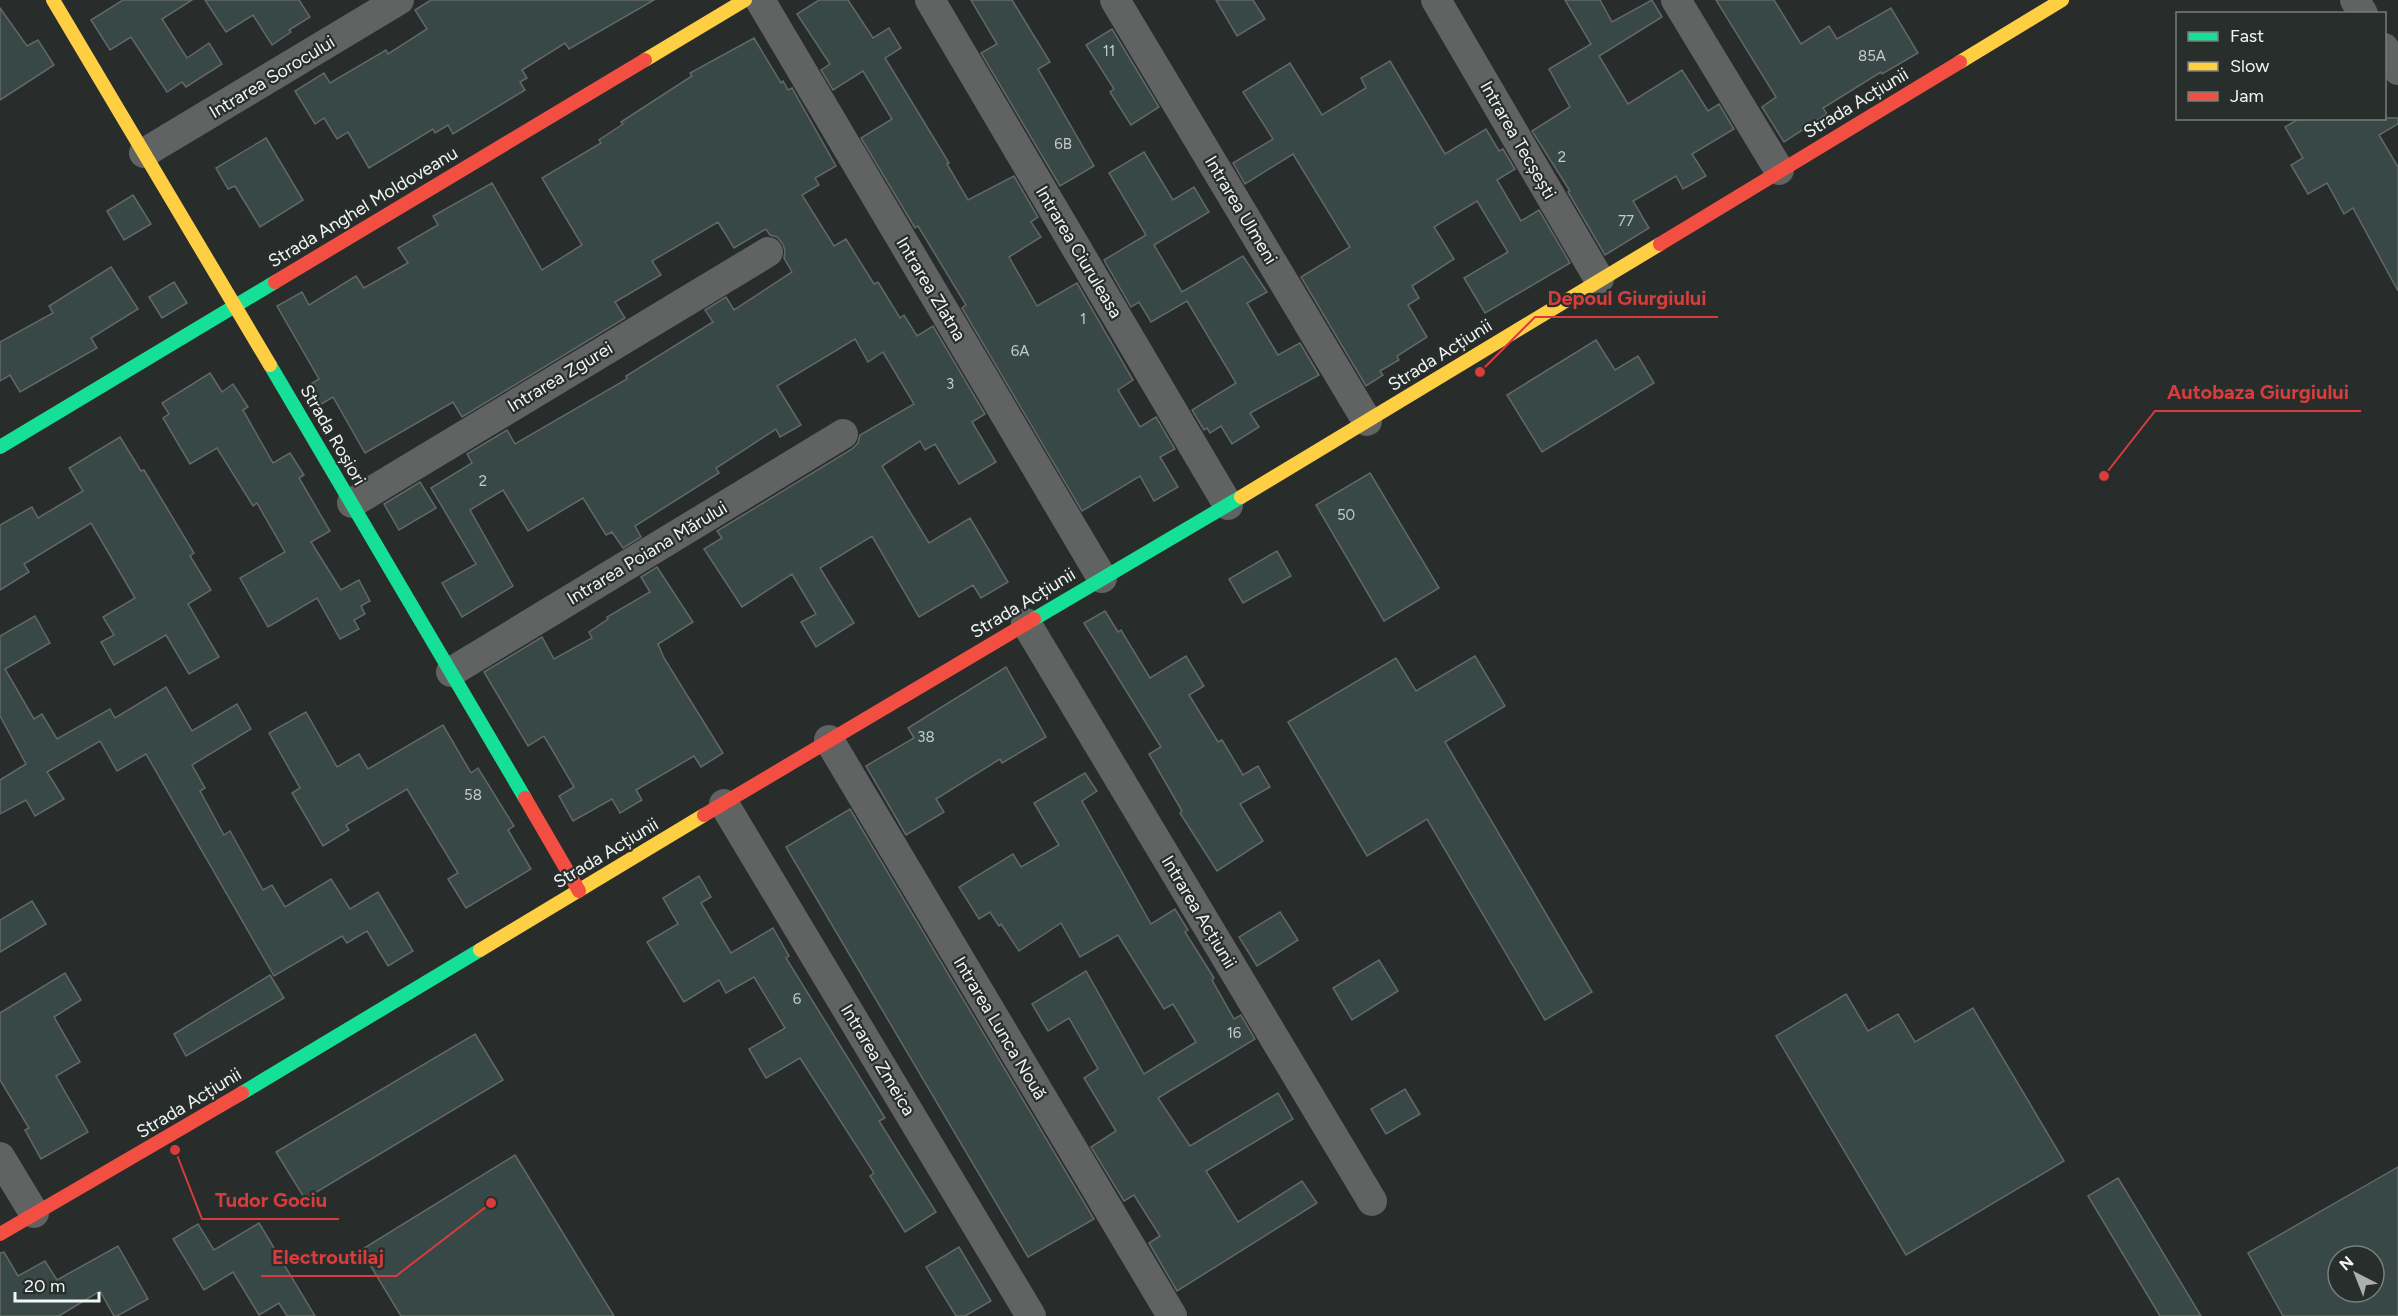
<svg xmlns="http://www.w3.org/2000/svg" width="2398" height="1316" viewBox="0 0 2398 1316" font-family="Figtree,sans-serif">
  <style>
    .building { fill: #384847; stroke: #636866; stroke-width: 1.5; fill-rule: evenodd }
    .lines { fill: none; stroke-linecap: round; stroke-linejoin: round }
    .street { stroke: #606362; stroke-width: 30 }
    .fast { stroke: #16e098; stroke-width: 14 }
    .slow { stroke: #ffcf43; stroke-width: 14 }
    .jam { stroke: #f24e42; stroke-width: 14 }
    .labels { text-anchor: middle; dominant-baseline: central; stroke-width: 4.5; stroke-linejoin: round; paint-order: stroke }
    .number-label { font-size: 15px; fill: #c3cac9 }
    .street-label { font-size: 18px; fill: #f1f5f4; stroke: #272e2b }
    .leader { fill: none; stroke: #d93c3c; stroke-width: 2 }
    .callout-dot { fill: #d93c3c; stroke: #272e2b; stroke-width: 2 }
    .callout-label { font-size: 20px; text-anchor: middle; font-weight: bold; fill: #d93c3c; stroke: #272e2b; stroke-width: 4.5; stroke-linejoin: round; paint-order: stroke }
  </style>
  <rect width="100%" height="100%" fill="#282d2b"/>
  <g class="building">
    <path d="M123,0H192L162,19L187,58L209,43L222,64L186,87L182,82L167,92L131,37L110,50L91,20Z"/>
    <path d="M205,0H299L310,17L289,30L291,32L272,45L253,15L226,32Z"/>
    <path d="M431,0H654L569,49L565,43L522,70L527,78L520,82L525,90L453,134L448,125L435,133L433,129L369,168L348,132L337,139L324,118L315,124L295,91L324,73L330,83L386,50L388,54L427,29L415,10Z"/>
    <path d="M819,0H848L873,38L889,28L901,48L885,58L949,163L947,164L968,200L1014,176L1038,217L1031,222L1041,237L1009,257L1037,306L1077,283L1133,380L1118,390L1140,427L1156,417L1175,449L1160,457L1178,487L1154,501L1140,476L1082,511L962,308L966,305L918,226L915,228L861,138L892,119L863,71L833,90L821,70L830,64L797,14Z"/>
    <path d="M971,0H1012L1050,62L1038,69L1094,166L1060,186L981,53L997,44Z"/>
    <path d="M1216,0H1253L1265,19L1237,36Z"/>
    <path d="M1565,0H1600L1612,22L1652,0L1662,17L1599,56L1628,104L1682,70L1708,111L1719,104L1734,129L1692,154L1706,176L1683,189L1676,176L1633,201L1649,228L1605,255L1568,192L1570,191L1532,131L1570,107L1549,69L1591,44Z"/>
    <path d="M1716,0H1774L1801,44L1829,26L1837,39L1891,8L1918,53L1882,74L1881,72L1823,108L1827,114L1784,142L1762,107L1776,97Z"/>
    <path d="M0,8L27,46L38,40L54,65L0,100Z"/>
    <path d="M1112,29L1159,107L1131,125L1110,92L1114,89L1086,45Z"/>
    <path d="M754,38L781,83L783,81L788,90L792,88L836,166L815,178L819,185L802,195L834,246L846,239L874,284L878,282L900,318L904,315L917,336L933,326L985,414L972,422L996,462L959,484L935,444L925,450L920,441L882,466L929,543L970,518L1008,582L981,598L973,585L919,617L872,536L820,568L854,623L816,647L801,622L816,614L792,574L742,607L704,549L722,538L717,531L852,449L858,443L860,435L914,404L883,352L868,362L855,339L777,386L801,425L780,437L776,429L716,468L719,473L635,526L641,537L623,548L612,532L606,535L583,498L528,531L503,490L470,510L513,586L462,617L442,583L476,564L431,488L472,463L467,454L507,430L515,444L627,379L626,376L713,322L705,310L726,297L734,310L792,272L784,258L785,251L783,244L777,237L770,235L766,229L734,248L718,222L652,261L661,275L615,302L625,318L462,417L453,402L365,453L333,397L318,406L306,387L319,379L277,306L302,292L309,305L356,276L364,288L408,263L398,248L438,225L433,216L492,183L542,270L582,245L542,178L601,143L599,140L623,124L621,122L692,76L690,73Z"/>
    <path d="M1390,61L1445,154L1486,129L1499,151L1503,149L1515,169L1497,180L1521,221L1539,210L1570,263L1485,313L1464,278L1508,252L1477,201L1434,227L1454,259L1412,286L1419,298L1408,305L1427,337L1397,356L1399,360L1380,371L1383,375L1366,386L1301,277L1350,247L1293,154L1245,184L1233,163L1273,139L1243,92L1290,63L1322,115L1366,88L1361,78Z"/>
    <path d="M2300,118H2398V124L2379,135L2398,167V291L2353,208L2344,214L2327,183L2308,194L2291,165L2303,158L2285,127Z"/>
    <path d="M266,138L303,200L260,227L235,186L228,189L216,168Z"/>
    <path d="M1144,152L1173,200L1194,187L1209,212L1154,245L1182,292L1243,256L1267,292L1247,303L1278,355L1300,343L1319,375L1250,413L1259,427L1232,444L1221,426L1210,433L1207,428L1204,430L1192,410L1236,383L1187,301L1151,322L1139,302L1131,307L1104,260L1146,235L1109,173Z"/>
    <path d="M133,195L151,224L124,240L107,211Z"/>
    <path d="M111,267L138,309L91,338L97,348L20,392L10,375L0,381V342L53,313L49,306Z"/>
    <path d="M174,282L187,303L162,318L149,297Z"/>
    <path d="M1596,340L1615,370L1638,356L1654,383L1542,452L1507,395Z"/>
    <path d="M210,373L222,392L233,384L248,407L243,410L273,463L290,453L304,475L299,478L330,531L311,542L341,590L359,580L370,601L361,606L365,614L354,620L359,629L340,639L317,598L268,627L240,578L285,552L257,503L253,506L217,448L190,464L163,418L169,414L162,403Z"/>
    <path d="M120,437L141,471L144,470L194,553L190,556L211,590L188,604L219,657L189,674L166,635L114,665L101,642L114,635L103,617L135,598L91,523L24,564L29,572L0,590V525L32,507L38,518L83,491L69,468Z"/>
    <path d="M1370,473L1439,588L1384,621L1316,505Z"/>
    <path d="M420,482L436,508L399,530L384,504Z"/>
    <path d="M1277,551L1291,576L1243,603L1229,579Z"/>
    <path d="M657,567L693,622L658,644L664,658L723,753L701,767L694,756L636,790L642,800L620,813L612,799L573,821L559,796L574,787L544,736L528,746L484,672L542,637L554,659L592,638L589,632L608,619L607,617L650,592L641,577Z"/>
    <path d="M1105,611L1118,632L1121,630L1150,678L1186,656L1204,686L1189,695L1218,742L1222,740L1243,775L1258,766L1270,787L1240,804L1263,841L1217,871L1180,813L1182,811L1149,754L1161,747L1084,623Z"/>
    <path d="M35,616L50,643L5,669L34,719L42,714L57,739L110,709L115,718L166,687L192,731L237,704L251,729L192,765L205,788L200,791L224,835L230,831L263,890L272,885L285,907L331,879L350,909L378,892L413,951L388,966L367,931L347,943L342,936L274,976L146,754L117,771L100,741L47,772L64,799L35,816L26,800L0,814V780L26,764L0,716V636Z"/>
    <path d="M1475,656L1505,706L1445,742L1592,992L1545,1020L1427,819L1367,856L1288,722L1396,658L1416,691Z"/>
    <path d="M1006,667L1046,737L1002,763L1000,759L936,799L944,812L906,835L866,766L914,738L908,728Z"/>
    <path d="M306,712L337,767L359,754L368,769L443,725L471,773L478,768L514,826L508,830L531,869L466,908L448,879L458,873L407,789L346,825L349,830L323,846L292,793L300,788L269,733Z"/>
    <path d="M1085,773L1097,791L1082,801L1151,924L1175,909L1188,930L1185,932L1214,978L1212,980L1234,1019L1241,1015L1255,1039L1158,1098L1190,1146L1278,1093L1293,1119L1206,1171L1238,1222L1302,1181L1317,1203L1177,1291L1149,1243L1160,1236L1134,1195L1124,1201L1091,1147L1116,1131L1084,1078L1098,1069L1069,1018L1048,1031L1032,1004L1086,971L1144,1074L1196,1042L1173,1004L1164,1009L1118,935L1080,957L1061,923L1019,951L1001,924L999,926L990,912L979,919L959,887L1013,854L1021,867L1059,845L1034,803Z"/>
    <path d="M850,809L1094,1219L1028,1257L786,847Z"/>
    <path d="M699,876L711,897L701,903L731,953L773,928L789,956L786,958L885,1118L879,1121L936,1212L905,1232L870,1176L874,1173L800,1058L766,1078L749,1049L785,1028L754,977L726,993L719,980L684,1002L647,942L678,924L663,898Z"/>
    <path d="M32,901L46,924L0,952V920Z"/>
    <path d="M1280,912L1298,940L1257,966L1239,937Z"/>
    <path d="M1379,960L1398,991L1352,1020L1333,988Z"/>
    <path d="M65,973L81,1000L54,1017L80,1062L56,1076L88,1132L41,1159L25,1130L29,1128L0,1080V1013Z"/>
    <path d="M270,975L284,998L186,1056L174,1034Z"/>
    <path d="M1846,994L1868,1031L1898,1014L1915,1042L1973,1008L2064,1161L1906,1255L1776,1036Z"/>
    <path d="M475,1034L503,1080L305,1199L276,1152Z"/>
    <path d="M1405,1089L1420,1114L1386,1134L1371,1109Z"/>
    <path d="M515,1155L614,1316H401L361,1250Z"/>
    <path d="M2398,1167V1316H2283L2248,1253ZM2338,1256H2374V1292H2338Z"/>
    <path d="M2118,1178L2201,1316H2160L2088,1196Z"/>
    <path d="M259,1223L315,1316H287L279,1303L259,1315L233,1272L204,1290L173,1239L198,1224L214,1250Z"/>
    <path d="M118,1246L148,1299L117,1316H114L100,1291L59,1316H0V1253L4,1252L18,1276L45,1261L57,1280Z"/>
    <path d="M959,1247L991,1301L965,1316H956L926,1267Z"/>
  </g>
  <g class="lines">
    <g class="street">
      <path d="M760,0L1102,578"/>
      <path d="M930,0L1228,505"/>
      <path d="M1115,0L1367,421"/>
      <path d="M1436,0L1599,279"/>
      <path d="M1676,0L1779,170"/>
      <path d="M2355,0L2363,14"/>
      <path d="M2384,48L2398,70"/>
      <path d="M144,153L399,0"/>
      <path d="M352,503L768,252"/>
      <path d="M1026,623L1372,1201"/>
      <path d="M451,672L843,434"/>
      <path d="M829,740L1172,1316"/>
      <path d="M724,804L1031,1316"/>
      <path d="M0,1157L34,1213"/>
    </g>
    <g class="fast">
      <path d="M270,365L525,798"/>
      <path d="M0,447L275,282"/>
      <path d="M1034,619L1241,497"/>
      <path d="M242,1093L480,950"/>
    </g>
    <g class="slow">
      <path d="M53,0L270,365"/>
      <path d="M645,60L745,0"/>
      <path d="M1960,62L2062,0"/>
      <path d="M1241,497L1660,244"/>
      <path d="M480,950L704,815"/>
    </g>
    <g class="jam">
      <path d="M1660,244L1960,62"/>
      <path d="M275,282L645,60"/>
      <path d="M525,798L579,891"/>
      <path d="M704,815L1034,619"/>
      <path d="M0,1234L242,1093"/>
    </g>
  </g>
  <g class="labels">
    <g class="number-label">
      <text x="1109" y="51">11</text>
      <text x="1872" y="56">85A</text>
      <text x="1063" y="144">6B</text>
      <text x="1562" y="157">2</text>
      <text x="1626" y="221">77</text>
      <text x="1083" y="319">1</text>
      <text x="1020" y="351">6A</text>
      <text x="950" y="384">3</text>
      <text x="483" y="481">2</text>
      <text x="1346" y="515">50</text>
      <text x="926" y="737">38</text>
      <text x="473" y="795">58</text>
      <text x="797" y="999">6</text>
      <text x="1234" y="1033">16</text>
    </g>
    <g class="street-label">
      <text transform="translate(272 77) rotate(-31)">Intrarea Sorocului</text>
      <text transform="translate(1856 103) rotate(-31)">Strada Acțiunii</text>
      <text transform="translate(1518 140) rotate(60)">Intrarea Tecșești</text>
      <text transform="translate(363 207) rotate(-31)">Strada Anghel Moldoveanu</text>
      <text transform="translate(1241 210) rotate(59)">Intrarea Ulmeni</text>
      <text transform="translate(1079 252) rotate(59)">Intrarea Ciuruleasa</text>
      <text transform="translate(931 289) rotate(59)">Intrarea Zlatna</text>
      <text transform="translate(1440 355) rotate(-32)">Strada Acțiunii</text>
      <text transform="translate(560 377) rotate(-31)">Intrarea Zgurei</text>
      <text transform="translate(333 435) rotate(60)">Strada Roșiori</text>
      <text transform="translate(647 553) rotate(-31)">Intrarea Poiana Mărului</text>
      <text transform="translate(1023 603) rotate(-31)">Strada Acțiunii</text>
      <text transform="translate(606 853) rotate(-31)">Strada Acțiunii</text>
      <text transform="translate(1199 912) rotate(59)">Intrarea Acțiunii</text>
      <text transform="translate(1000 1028) rotate(59)">Intrarea Lunca Nouă</text>
      <text transform="translate(878 1060) rotate(59)">Intrarea Zmeica</text>
      <text transform="translate(189 1103) rotate(-31)">Strada Acțiunii</text>
    </g>
  </g>
  <path class="leader" d="M1480 372L1535 317H1718M2104 476L2155 411H2361M175 1150L202 1219H339M491 1203L396 1276H261"/>
  <g class="callout-dot">
    <circle cx="1480" cy="372" r="6"/>
    <circle cx="2104" cy="476" r="6"/>
    <circle cx="175" cy="1150" r="6"/>
    <circle cx="491" cy="1203" r="6"/>
  </g>
  <g class="callout-label">
    <text x="1627" y="305">Depoul Giurgiului</text>
    <text x="2258" y="399">Autobaza Giurgiului</text>
    <text x="271" y="1207">Tudor Gociu</text>
    <text x="328" y="1264">Electroutilaj</text>
  </g>
  <rect x="2176" y="12" width="210" height="108" fill="#272e2b" stroke="#787e7b" stroke-width="1.5"/>
  <rect x="2188" y="32" width="30" height="9" fill="#16e098" stroke="#787e7b" stroke-width="1.5"/>
  <text x="2230" y="42" font-size="18" fill="#f1f5f4">Fast</text>
  <rect x="2188" y="62" width="30" height="9" fill="#ffcf43" stroke="#787e7b" stroke-width="1.5"/>
  <text x="2230" y="72" font-size="18" fill="#f1f5f4">Slow</text>
  <rect x="2188" y="92" width="30" height="9" fill="#f24e42" stroke="#787e7b" stroke-width="1.5"/>
  <text x="2230" y="102" font-size="18" fill="#f1f5f4">Jam</text>
  <g transform="translate(2356 1274) rotate(318)"><circle r="28" fill="#272e2b" stroke="#787e7b" stroke-width="1.5"/>
  <path d="M0-4.5L10 22L0 15L-10 22Z" fill="#abafae"/>
  <text y="-9" font-size="16" font-weight="bold" text-anchor="middle" fill="#f1f5f4">N</text>
  </g>
  <path d="M15 1292v9h84v-9" fill="none" stroke="#f1f5f4" stroke-width="3"/>
  <text x="24" y="1292" font-size="18" fill="#f1f5f4" stroke="#272e2b" stroke-width="4.5" paint-order="stroke">20 m</text>
</svg>
